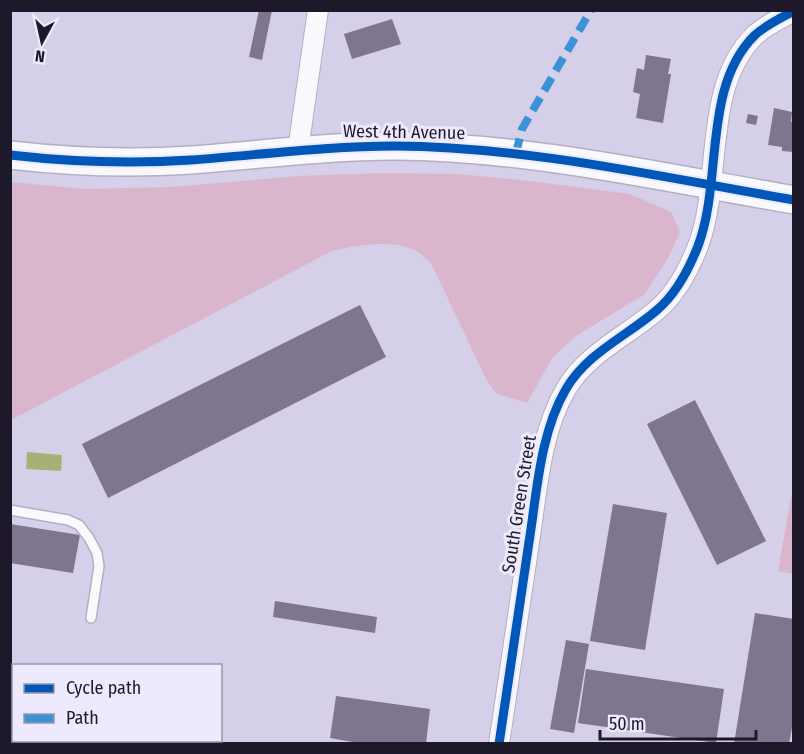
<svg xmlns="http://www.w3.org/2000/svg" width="804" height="754" viewBox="0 0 804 754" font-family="'Fira Sans Condensed',sans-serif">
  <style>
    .green { fill: #dab6cd }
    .water { fill: #a8b075 }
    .building { fill: #7e758f }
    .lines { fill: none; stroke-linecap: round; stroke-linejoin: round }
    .lane-casing { stroke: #b4aec2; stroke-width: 12 }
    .street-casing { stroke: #b4aec2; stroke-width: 22 }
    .secondary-casing { stroke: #b4aec2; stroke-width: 30 }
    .lane { stroke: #f9f8fc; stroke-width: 9 }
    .street { stroke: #f9f8fc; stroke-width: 20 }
    .secondary { stroke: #f9f8fc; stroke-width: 27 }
    .quiet { stroke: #3a93d7; stroke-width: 8; stroke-dasharray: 15 8; stroke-linecap: butt }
    .cycleway-casing { stroke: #eeeafd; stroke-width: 13 }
    .cycleway { stroke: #0057b8; stroke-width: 9 }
    .labels { text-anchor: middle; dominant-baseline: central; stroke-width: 6; stroke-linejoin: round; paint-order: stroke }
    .street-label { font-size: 18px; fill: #1e192a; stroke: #eeeafd }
  </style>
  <rect width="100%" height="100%" fill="#d6cfe9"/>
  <g class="green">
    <path d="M385,173L458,174L530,181L630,194L671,212L680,232L668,258L645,294L576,336L553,357L527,403L497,394L487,381L431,263C426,259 422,254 416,251C393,239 357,245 332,251L11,420V182L84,189L171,187L298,176Z"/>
    <path d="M791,497H794L793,574L778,571Z"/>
  </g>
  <path class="water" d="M27,452L62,455L61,471L26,469Z"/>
  <g class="building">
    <path d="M259,10H272L262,60L249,57Z"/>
    <path d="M392,19L401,44L352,59L344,34Z"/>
    <path d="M646,55L671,59L668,74H671L663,123L636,118L640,94L633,92L637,68L644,70Z"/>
    <path d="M774,108L792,112L791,122H794V152L782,151V147L768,145Z"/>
    <path d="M748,114L758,116L756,125L746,123Z"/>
    <path d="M360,305L386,357L108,498L82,444Z"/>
    <path d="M695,400L766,541L717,565L647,424Z"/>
    <path d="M613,504L667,513L645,650L590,641Z"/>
    <path d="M10,524L80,535L73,573L10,563Z"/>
    <path d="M275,601L377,617L375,633L273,617Z"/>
    <path d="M755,613L794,619V717L789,744H734Z"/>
    <path d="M566,640L589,644L574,733L550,729Z"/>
    <path d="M586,669L724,689L716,743L578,723Z"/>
    <path d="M336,696L430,709L426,744H364L330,738Z"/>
  </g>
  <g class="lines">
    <defs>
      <path id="lane" d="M10,510L68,520L79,525L89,538L97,553L99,566L91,618"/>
      <g id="street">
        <path d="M298,150L318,10"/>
        <path d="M10,736H14"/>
        <path d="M37,740L54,744"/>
        <path d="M499,744C509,676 519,609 529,542C537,492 540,433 566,389C587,353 627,336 657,310C677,293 689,269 698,246C723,180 702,87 755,35C766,25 781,18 794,11"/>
      </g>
      <path id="secondary" d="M10,155C71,162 131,164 191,160C259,155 327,146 395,146C529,147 661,177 794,200"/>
    </defs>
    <use href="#lane" class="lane-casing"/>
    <use href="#street" class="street-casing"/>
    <use href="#secondary" class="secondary-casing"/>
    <use href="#lane" class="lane"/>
    <use href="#street" class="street"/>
    <use href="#secondary" class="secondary"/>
    <path class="quiet" d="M516,153L522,129L591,10"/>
    <defs>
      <g id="cycleway">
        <path d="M10,155C71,162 131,164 191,160C259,155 327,146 395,146C529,147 661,177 794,200"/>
        <path d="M499,744C509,676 519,609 529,542C537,492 540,433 566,389C587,353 627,336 657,310C677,293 689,269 698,246C723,180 702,87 755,35C766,25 781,18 794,11"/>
      </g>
    </defs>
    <use href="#cycleway" class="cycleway-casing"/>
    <use href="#cycleway" class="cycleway"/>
  </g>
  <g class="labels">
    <g class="street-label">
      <text transform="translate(404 132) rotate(1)">West 4th Avenue</text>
      <text transform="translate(519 504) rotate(-81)">South Green Street</text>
    </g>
  </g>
  <rect width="804" height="754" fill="none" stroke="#1e192a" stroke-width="24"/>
  <rect x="12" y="664" width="210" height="78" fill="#eeeafd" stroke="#9b96a9" stroke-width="1.5"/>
  <rect x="24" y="684" width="30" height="9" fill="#0057b8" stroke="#9b96a9" stroke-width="1.5"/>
  <text x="66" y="694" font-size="18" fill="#1e192a">Cycle path</text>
  <rect x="24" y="714" width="30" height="9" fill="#3a93d7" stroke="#9b96a9" stroke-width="1.5"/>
  <text x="66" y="724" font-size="18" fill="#1e192a">Path</text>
  <g transform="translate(42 42) rotate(188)" stroke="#eeeafd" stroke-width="4.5" paint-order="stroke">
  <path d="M0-4.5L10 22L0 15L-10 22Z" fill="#1e192a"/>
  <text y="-9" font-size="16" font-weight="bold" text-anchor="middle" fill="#1e192a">N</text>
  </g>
  <path d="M600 730v9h156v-9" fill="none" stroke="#1e192a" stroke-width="3"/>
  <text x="609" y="730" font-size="18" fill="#1e192a" stroke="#eeeafd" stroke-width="4.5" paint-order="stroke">50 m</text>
</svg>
